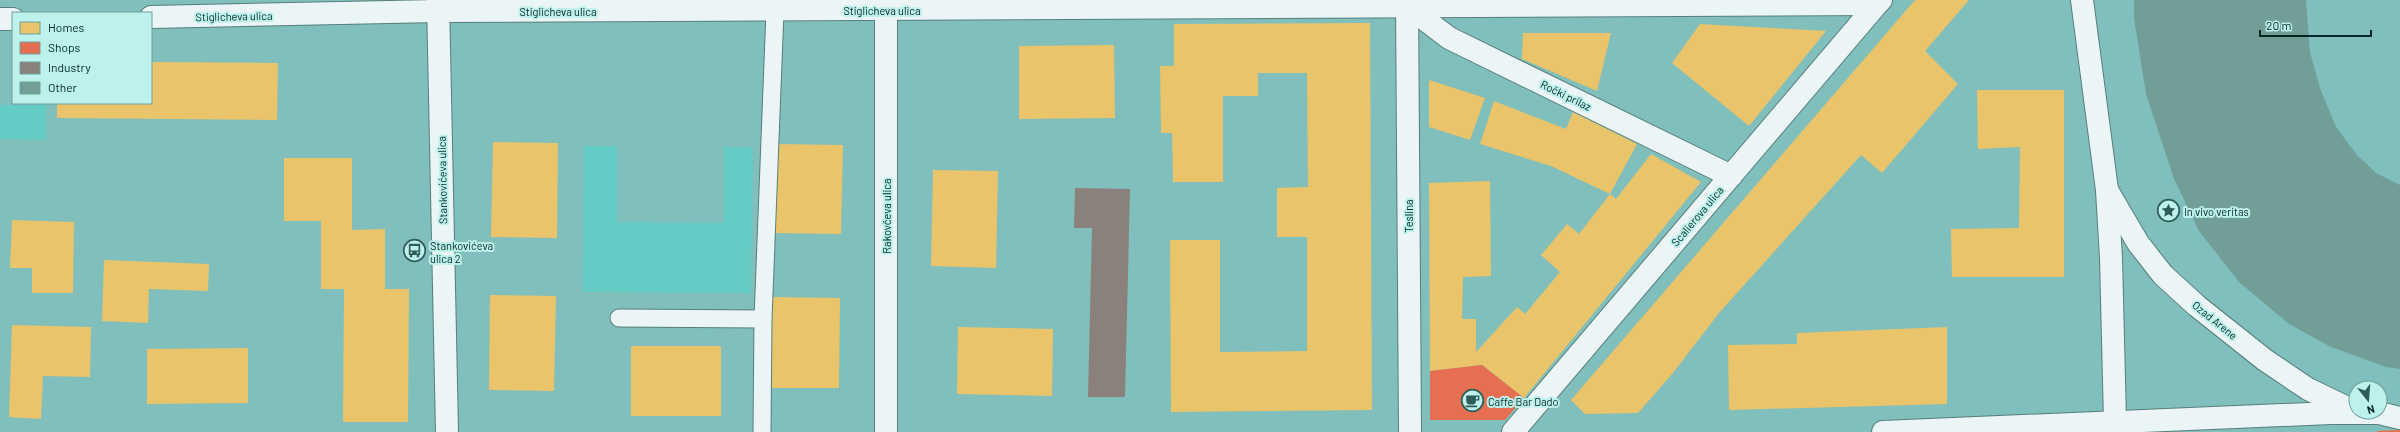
<svg xmlns="http://www.w3.org/2000/svg" width="2400" height="432" viewBox="0 0 2400 432" font-family="Barlow,sans-serif">
  <style>
    .built { fill: #65cbc5 }
    .homes { fill: #e9c46a }
    .shops { fill: #e76f51 }
    .industry { fill: #8a817c }
    .building { fill: #719f98 }
    .lines { fill: none; stroke-linecap: round; stroke-linejoin: round }
    .service-casing { stroke: #567f7c; stroke-width: 19 }
    .pedestrian-casing { stroke: #567f7c; stroke-width: 24 }
    .minor-casing { stroke: #567f7c; stroke-width: 24 }
    .tertiary-casing { stroke: #567f7c; stroke-width: 24 }
    .secondary-casing { stroke: #567f7c; stroke-width: 24 }
    .service { stroke: #ecf5f5; stroke-width: 17 }
    .pedestrian { stroke: #ecf5f5; stroke-width: 22 }
    .minor { stroke: #ecf5f5; stroke-width: 22 }
    .tertiary { stroke: #ecf5f5; stroke-width: 22 }
    .secondary { stroke: #ecf5f5; stroke-width: 22 }
    .labels { text-anchor: middle; dominant-baseline: central; stroke-width: 4; stroke-linejoin: round; paint-order: stroke }
    .street-label { font-size: 11px; fill: #002725; stroke: #bdf1ec }
    .poi-label { font-size: 11px; fill: #002725; stroke: #bdf1ec; text-anchor: start }
  </style>
  <rect width="100%" height="100%" fill="#81bfbc"/>
  <g class="built">
    <path d="M0,105H46V140L0,139Z"/>
    <path d="M584,146H617V222L724,223V147H753L751,293L583,292Z"/>
  </g>
  <g class="homes">
    <path d="M1915,0H1969L1925,51L1958,84L1882,173L1861,155L1719,313L1673,373L1638,413L1585,414L1571,400Z"/>
    <path d="M1370,23L1372,410L1171,412L1170,240H1220V352L1307,351V237H1277V188L1308,187L1307,73H1258V96H1223V182H1173L1172,133H1161L1160,66H1174V24Z"/>
    <path d="M1700,24L1826,31L1749,126L1672,63Z"/>
    <path d="M1523,33H1611L1597,91L1522,59Z"/>
    <path d="M1114,45L1115,118L1019,119V46Z"/>
    <path d="M151,62L278,63L277,120L57,118V103H151Z"/>
    <path d="M1429,80L1485,98L1470,140L1429,127Z"/>
    <path d="M1977,90H2064V277H1952L1951,229L2019,228L2020,147L1978,149Z"/>
    <path d="M1494,101L1566,129L1573,112L1637,144L1610,194L1551,166L1480,144Z"/>
    <path d="M493,142L558,143L557,238L491,237Z"/>
    <path d="M775,144L843,145L841,234L773,233Z"/>
    <path d="M1651,154L1701,182L1524,398L1482,365L1430,371L1429,183L1490,181L1491,276L1463,277L1462,319H1476V352L1517,307L1525,314L1560,272L1541,255L1567,224L1579,234L1610,194L1616,199Z"/>
    <path d="M284,158H352V230L385,229V289H409L408,422H343L344,289H321V221H284Z"/>
    <path d="M933,170L998,171L996,268L931,266Z"/>
    <path d="M12,220L74,222L73,293H32V268H10Z"/>
    <path d="M104,260L209,264L208,291L149,289L148,323L102,321Z"/>
    <path d="M490,295L556,296L554,391L489,390Z"/>
    <path d="M772,297L840,298L839,388H771Z"/>
    <path d="M12,325L91,327L90,377L43,376L41,419L9,417Z"/>
    <path d="M958,327L1053,329L1052,396L957,394Z"/>
    <path d="M1947,327V404L1729,410L1728,345L1797,344V333Z"/>
    <rect x="631" y="346" width="90" height="70"/>
    <path d="M248,348V403L147,404V349Z"/>
  </g>
  <g class="shops">
    <path d="M1482,365L1524,398L1505,420H1430V371Z"/>
    <path d="M2400,430V432H2377V431Z"/>
  </g>
  <path class="industry" d="M1075,188L1130,189L1125,397H1088L1092,228H1074Z"/>
  <path class="building" d="M2134,0H2306L2310,52L2320,88L2336,127L2357,155L2376,173L2400,185V369L2386,367L2331,347L2289,324L2239,282L2199,231L2174,179L2146,94L2134,18Z"/>
  <g class="lines">
    <defs>
      <g id="service">
        <path d="M619,318L763,319"/>
        <path d="M762,432L763,319L775,11"/>
      </g>
      <path id="pedestrian" d="M2107,190L2138,243L2163,275L2197,306L2265,360L2308,389L2358,413"/>
      <g id="minor">
        <path d="M1407,0L1410,432"/>
        <path d="M2082,0L2107,190L2111,258L2115,421"/>
        <path d="M1407,6L1449,38L1731,176"/>
        <path d="M151,17L438,11"/>
        <path d="M0,19H13"/>
        <path d="M1513,432L1877,4"/>
        <path d="M1883,432L2331,413H2379L2400,418"/>
      </g>
      <path id="tertiary" d="M438,11L1877,4L1881,0"/>
      <g id="secondary">
        <path d="M438,0L447,432"/>
        <path d="M886,432V0"/>
      </g>
    </defs>
    <use href="#service" class="service-casing"/>
    <use href="#pedestrian" class="pedestrian-casing"/>
    <use href="#minor" class="minor-casing"/>
    <use href="#tertiary" class="tertiary-casing"/>
    <use href="#secondary" class="secondary-casing"/>
    <use href="#service" class="service"/>
    <use href="#pedestrian" class="pedestrian"/>
    <use href="#minor" class="minor"/>
    <use href="#tertiary" class="tertiary"/>
    <use href="#secondary" class="secondary"/>
  </g>
  <defs>
    <symbol id="sight-ring" viewBox="-11 -11 22 22"><circle r="9.5" fill="#bdf1ec" stroke="#2d5c5a" stroke-width="1.5"/><path d="M0-6L1.8-2.2L6-1.7L2.9 1.2L3.7 5.4L0 3.3L-3.7 5.4L-2.9 1.2L-6-1.7L-1.8-2.2Z" fill="#2d5c5a"/></symbol>
    <symbol id="bus-ring" viewBox="-11 -11 22 22"><circle r="9.5" fill="#bdf1ec" stroke="#2d5c5a" stroke-width="1.5"/><path d="M-5-6H5V4H4V6H2V4H-2V6H-4V4H-5ZM-3.5-4V0h7V-4ZM-3.5 1.2v1.5H-2V1.2ZM2 1.2v1.5H3.5V1.2Z" fill="#2d5c5a"/></symbol>
    <symbol id="cafe-ring" viewBox="-11 -11 22 22"><circle r="9.5" fill="#bdf1ec" stroke="#2d5c5a" stroke-width="1.5"/><path d="M-5.5-4.5H6V0H3Q3 3.5 0 3.5H-2.5Q-5.5 3.5-5.5 0ZM3-3.2v2h1.7v-2ZM-6 4.5H4V6H-6Z" fill="#2d5c5a"/></symbol>
  </defs>
  <g fill-rule="evenodd">
    <use href="#sight-ring" x="2156" y="198" width="25" height="25"/>
    <use href="#bus-ring" x="402" y="238" width="25" height="25"/>
    <use href="#cafe-ring" x="1460" y="388" width="25" height="25"/>
  </g>
  <g class="labels">
    <g class="street-label">
      <text x="882" y="10">Stiglicheva ulica</text>
      <text x="558" y="11">Stiglicheva ulica</text>
      <text transform="translate(234 16) rotate(-1)">Stiglicheva ulica</text>
      <text transform="translate(1566 95) rotate(26)">Ročki prilaz</text>
      <text transform="translate(442 180) rotate(-91)">Stankovićeva ulica</text>
      <text transform="translate(886 216) rotate(-90)">Rakovčeva ulica</text>
      <text transform="translate(1408 216) rotate(-90)">Teslina</text>
      <text transform="translate(1697 216) rotate(-50)">Scalierova ulica</text>
      <text transform="translate(2215 320) rotate(39)">Ozad Arene</text>
    </g>
    <g class="poi-label">
      <text x="2184" y="211">In vivo veritas</text>
      <text x="430" y="245">Stankovićeva<tspan x="430" dy="13">ulica 2</tspan></text>
      <text x="1488" y="401">Caffe Bar Dado</text>
    </g>
  </g>
  <rect x="12" y="12" width="140" height="92" fill="#bdf1ec" stroke="#71a09c"/>
  <rect x="20" y="22" width="20" height="12" fill="#e9c46a" stroke="#71a09c"/>
  <text x="48" y="32" font-size="12" fill="#002725">Homes</text>
  <rect x="20" y="42" width="20" height="12" fill="#e76f51" stroke="#71a09c"/>
  <text x="48" y="52" font-size="12" fill="#002725">Shops</text>
  <rect x="20" y="62" width="20" height="12" fill="#8a817c" stroke="#71a09c"/>
  <text x="48" y="72" font-size="12" fill="#002725">Industry</text>
  <rect x="20" y="82" width="20" height="12" fill="#719f98" stroke="#71a09c"/>
  <text x="48" y="92" font-size="12" fill="#002725">Other</text>
  <g transform="translate(2368 400) rotate(163)"><circle r="19" fill="#bdf1ec" stroke="#71a09c"/>
  <path d="M0-3L7 15L0 10L-7 15Z" fill="#2d5c5a"/>
  <text y="-6" font-size="11" font-weight="bold" text-anchor="middle" fill="#002725">N</text>
  </g>
  <path d="M2260 30v6h111v-6" fill="none" stroke="#002725" stroke-width="2"/>
  <text x="2266" y="30" font-size="12" fill="#002725" stroke="#bdf1ec" stroke-width="3" paint-order="stroke">20 m</text>
</svg>
